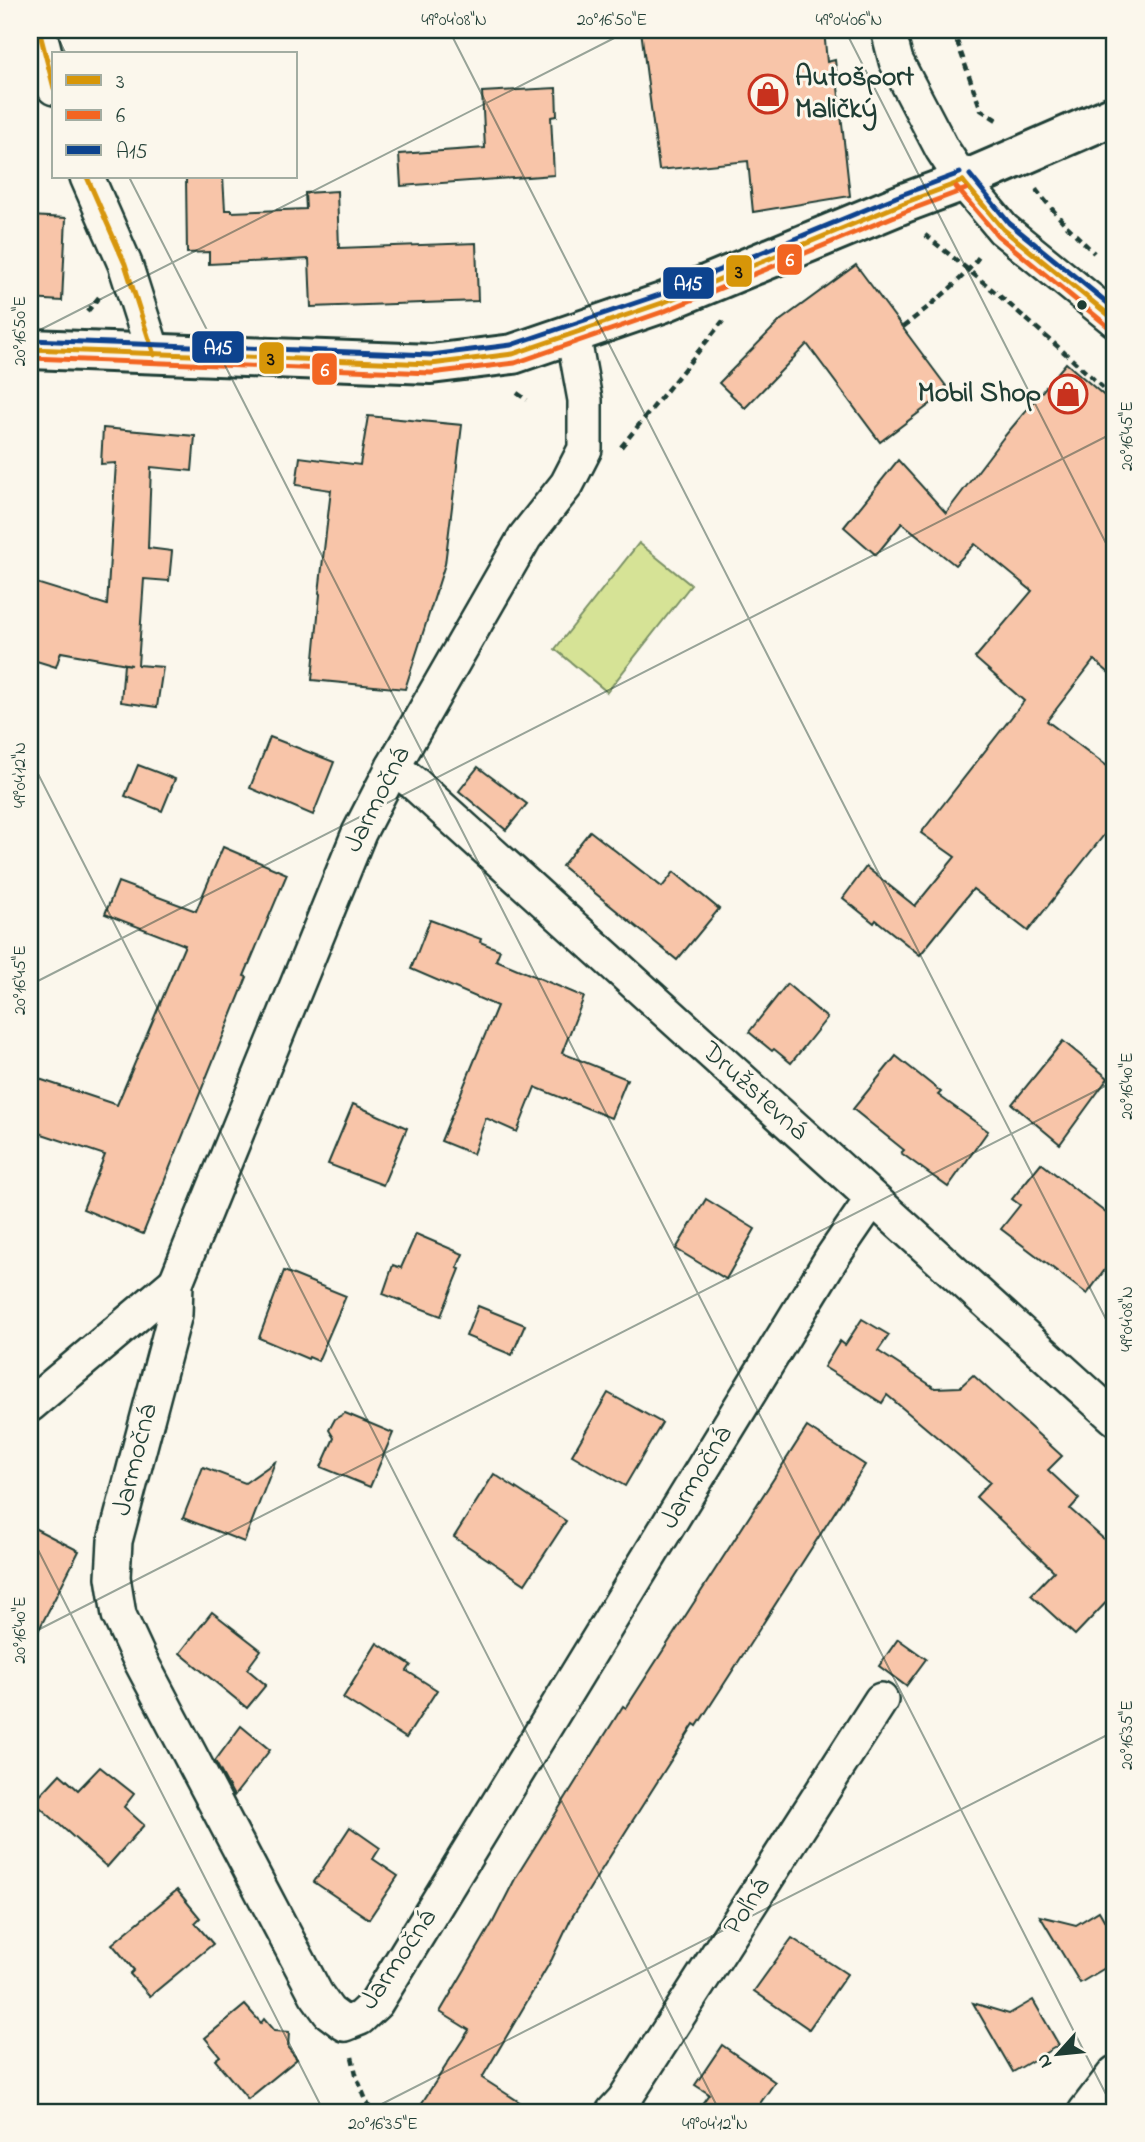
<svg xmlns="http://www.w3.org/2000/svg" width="1145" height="2142" viewBox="0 0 1145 2142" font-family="'Indie Flower',sans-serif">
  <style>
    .green { fill: #d6e396; stroke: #7a9065; stroke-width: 2 }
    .building { fill: #f8c5a9; stroke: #1f3d34; stroke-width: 2 }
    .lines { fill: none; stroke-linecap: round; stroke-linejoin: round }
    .minor-casing { stroke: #1f3d34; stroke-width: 38 }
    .tertiary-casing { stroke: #1f3d34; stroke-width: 44 }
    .path { stroke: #1f3d34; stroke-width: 4.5; stroke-dasharray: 7 5; stroke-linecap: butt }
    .minor { stroke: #fbf7ec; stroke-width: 33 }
    .tertiary { stroke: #fbf7ec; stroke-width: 38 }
    .bus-1-casing { stroke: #fbf7ec; stroke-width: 10 }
    .bus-2-casing { stroke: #fbf7ec; stroke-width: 10 }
    .bus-3-casing { stroke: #fbf7ec; stroke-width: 10 }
    .bus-1 { stroke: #d79608; stroke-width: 5 }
    .bus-2 { stroke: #f26522; stroke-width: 5 }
    .bus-3 { stroke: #0d438e; stroke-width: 5 }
    .ticks { fill: none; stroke: #1f3d34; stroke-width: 2; stroke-opacity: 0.45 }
    .bus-dot { fill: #1f3d34; stroke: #fbf7ec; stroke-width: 2.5 }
    .labels { text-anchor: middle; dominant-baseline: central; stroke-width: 6; stroke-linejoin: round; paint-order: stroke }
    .poi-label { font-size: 28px; font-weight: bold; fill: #1f3d34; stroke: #fbf7ec; text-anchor: start }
    .street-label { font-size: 28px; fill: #1f3d34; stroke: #fbf7ec }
    .line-badge { stroke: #fbf7ec; stroke-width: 2.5 }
    .badge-label { font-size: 19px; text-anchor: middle; font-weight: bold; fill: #fff }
    .pale-badge-label { font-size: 19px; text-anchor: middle; font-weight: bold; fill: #111 }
    .neatline { fill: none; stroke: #1f3d34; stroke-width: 2.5 }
    .ticks-label { font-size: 18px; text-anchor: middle; fill: #1f3d34 }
  </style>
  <rect width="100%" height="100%" fill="#fbf7ec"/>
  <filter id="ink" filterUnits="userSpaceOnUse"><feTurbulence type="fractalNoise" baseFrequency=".0143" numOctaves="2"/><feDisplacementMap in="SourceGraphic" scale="14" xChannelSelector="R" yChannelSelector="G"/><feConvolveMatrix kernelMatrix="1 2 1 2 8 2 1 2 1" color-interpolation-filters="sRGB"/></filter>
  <g filter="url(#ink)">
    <path class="green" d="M639,543L691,585L607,692L555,649Z"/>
    <g class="building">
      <path d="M641,30H824L827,62L835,60L850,196L753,212L748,161L659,170Z"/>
      <path d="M556,88L557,116L551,117L554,175L401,186L399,154L485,148L482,92Z"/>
      <path d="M186,177H223L225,210H232V212L306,209L305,193L337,191L339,248L476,243L478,301L311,307L309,259L209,264V252L187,253Z"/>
      <path d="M30,216L66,218L62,301L30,299Z"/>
      <path d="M856,265L949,390L880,442L807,344L745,408L719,383L781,320Z"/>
      <path d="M1066,363L1115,405V678L1094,660L1047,721L1115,772V821L1028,931L973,889L920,955L876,920L874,923L843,898L866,867L915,906L955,857L921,833L1024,701L975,658L1032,591L975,544L955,565L902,523L876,555L844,527L898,460L946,513L1003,438Z"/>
      <path d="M368,416L462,425L445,564L405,689L312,680L320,594L319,593L331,490L296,485L300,457L360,465Z"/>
      <path d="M103,428L195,436L192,471L151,467L148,548L172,551L169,581L144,579L138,665L163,667L157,707L121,702L124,664L132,665L61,652L56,667L30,659V581L107,605L116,463L101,464Z"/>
      <path d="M270,737L334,762L313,815L250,788Z"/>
      <path d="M138,765L175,779L162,811L125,796Z"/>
      <path d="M478,767L527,804L506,830L459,791Z"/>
      <path d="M590,831L662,887L674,872L719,909L677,960L562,866Z"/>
      <path d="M223,847L287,874L244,976L247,977L143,1234L83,1209L105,1155L30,1130V1076L117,1105L185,945L105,914L118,882L196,911Z"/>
      <path d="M430,920L481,939L480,942L500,950L496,960L584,997L562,1053L627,1079L611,1118L535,1087L517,1132L486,1118L473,1154L441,1141L497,1006L411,969Z"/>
      <path d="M787,984L827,1018L791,1063L774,1049L772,1051L749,1032Z"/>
      <path d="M1063,1041L1108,1078L1060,1144L1012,1104Z"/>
      <path d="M896,1056L941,1092L938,1095L988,1131L948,1187L901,1153L904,1150L853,1109Z"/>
      <path d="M353,1104L407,1128L383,1185L328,1164Z"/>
      <path d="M1041,1163L1115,1220V1256L1087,1294L1001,1229L1020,1205L1012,1199Z"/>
      <path d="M706,1199L755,1229L726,1279L676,1249Z"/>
      <path d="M416,1234L463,1254L457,1268L460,1269L441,1316L383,1294L393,1265L401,1268Z"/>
      <path d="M284,1271L346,1296L318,1361L309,1357L308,1359L259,1338Z"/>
      <path d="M478,1306L525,1325L512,1355L466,1336Z"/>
      <path d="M862,1319L889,1335L878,1351L935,1388L960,1387L973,1375L1062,1456L1048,1470L1079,1499L1070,1509L1115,1549V1593L1075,1635L1031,1595L1054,1571L976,1497L990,1482L887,1395L882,1403L824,1367L840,1341L845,1345Z"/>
      <path d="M608,1393L662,1423L625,1486L572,1455Z"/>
      <path d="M345,1413L393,1433L370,1487L321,1467L334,1438L329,1430L335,1419Z"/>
      <path d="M807,1427L865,1465L697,1726L694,1724L600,1872L572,1917L552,1959L482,2078L535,2112H416L469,2030L440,2012L493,1922L516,1877L623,1706L626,1708Z"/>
      <path d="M275,1462L244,1542L183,1518L203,1467L245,1483Z"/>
      <path d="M494,1474L566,1521L525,1584L454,1537Z"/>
      <path d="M30,1526L79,1551L30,1647Z"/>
      <path d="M212,1612L261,1650L247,1669L266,1685L247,1708L180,1653Z"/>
      <path d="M898,1639L926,1659L906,1686L879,1666Z"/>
      <path d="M377,1643L411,1665L407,1671L437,1690L406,1738L343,1698Z"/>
      <path d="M241,1726L270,1750L234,1796L215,1761Z"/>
      <path d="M100,1767L134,1794L124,1807L144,1825L107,1867L34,1802L60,1774L78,1790Z"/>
      <path d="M350,1827L380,1848L373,1859L398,1876L369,1919L314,1882Z"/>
      <path d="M177,1890L200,1918L195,1923L213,1944L150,1996L130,1974L134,1970L112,1944Z"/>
      <path d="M1099,1911L1115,1939V1962L1080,1983L1040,1916L1076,1925Z"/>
      <path d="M792,1938L847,1974L809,2029L754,1991Z"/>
      <path d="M1033,2000L1059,2045L1013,2072L973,2003L1009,2014Z"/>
      <path d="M245,2005L261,2023L264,2019L274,2031L289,2032L288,2048L297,2059L248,2099L215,2060L220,2056L205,2038Z"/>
      <path d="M722,2045L775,2082L754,2112H696L709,2094L695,2085Z"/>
    </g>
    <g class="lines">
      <defs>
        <g id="minor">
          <path d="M39,30L54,88"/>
          <path d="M888,30L896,61L942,149L963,181L1003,229L1115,320"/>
          <path d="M87,177L125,264L154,355"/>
          <path d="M573,334L585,400V449L567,484L525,537L393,767L359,833L176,1282L175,1314L115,1541L113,1577L119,1615L139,1658L316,1994L329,2012L345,2024L360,2018L376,2003L831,1259L872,1199"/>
          <path d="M393,767L415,784L1115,1418"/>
          <path d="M30,1405L176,1282"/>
          <path d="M613,2112L624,2100L881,1700"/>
          <path d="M1085,2112L1115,2073"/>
        </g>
        <path id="tertiary" d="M30,349L431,364L513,354L662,303L904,203L963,181L1115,115"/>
      </defs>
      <use href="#minor" class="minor-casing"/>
      <use href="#tertiary" class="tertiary-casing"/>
      <g class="path">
        <path d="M953,30L981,110L1000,122"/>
        <path d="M1039,190L1037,191L1064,223L1094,253"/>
        <path d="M925,235C991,287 1054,342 1115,399"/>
        <path d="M87,312L99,297"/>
        <path d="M903,327C930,305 960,284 981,254"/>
        <path d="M517,393L527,400"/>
        <path d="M621,447L723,321"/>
        <path d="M352,2057L357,2078L371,2112"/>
      </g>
      <use href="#minor" class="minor"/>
      <use href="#tertiary" class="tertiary"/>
      <defs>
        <g id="bus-1">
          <path d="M39,30L54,88"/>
          <path d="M87,177L125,264L154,355"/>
          <path d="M963,181L1003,229L1115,320"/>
          <path d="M30,349L431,364L513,354L662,303L904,203L963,181"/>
        </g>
        <g id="bus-2">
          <path d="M956,187L997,235L1109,327"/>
          <path d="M30,358L431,373L515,363L665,311L907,211L966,189"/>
        </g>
        <g id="bus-3">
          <path d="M970,175L1009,223L1115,309"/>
          <path d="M30,340L431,355L511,345L659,295L901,195L960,173"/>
        </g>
      </defs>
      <use href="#bus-1" class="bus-1-casing"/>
      <use href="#bus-2" class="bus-2-casing"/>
      <use href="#bus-3" class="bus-3-casing"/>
      <use href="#bus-1" class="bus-1"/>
      <use href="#bus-2" class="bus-2"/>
      <use href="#bus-3" class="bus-3"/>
    </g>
  </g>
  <path class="ticks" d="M54,30L66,54M449,30L1115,1337M845,30L1115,561M129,177L1115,2112M30,335L630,30M30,758L720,2112M30,985L1115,432M30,1534L324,2112M30,1634L1115,1081M366,2112L1115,1731"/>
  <defs>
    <symbol id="shop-ring" viewBox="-11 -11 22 22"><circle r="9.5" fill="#fbf7ec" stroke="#c8321e" stroke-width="1.5"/><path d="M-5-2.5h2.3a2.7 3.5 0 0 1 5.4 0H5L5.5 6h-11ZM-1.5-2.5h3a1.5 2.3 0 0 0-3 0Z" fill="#c8321e"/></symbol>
  </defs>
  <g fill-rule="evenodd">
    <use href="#shop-ring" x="746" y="72" width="44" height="44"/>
    <use href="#shop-ring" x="1046" y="372" width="44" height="44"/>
  </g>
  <circle class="bus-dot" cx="1082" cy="305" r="6"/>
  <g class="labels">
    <g class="poi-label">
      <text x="795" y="78">Autošport<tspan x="795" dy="32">Maličký</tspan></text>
      <text x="1041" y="394" text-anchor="end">Mobil Shop</text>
    </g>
    <g class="street-label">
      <text transform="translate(378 800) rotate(-63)">Jarmočná</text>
      <text transform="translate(754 1092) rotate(42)">Družstevná</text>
      <text transform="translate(136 1460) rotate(-76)">Jarmočná</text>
      <text transform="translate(697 1478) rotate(-59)">Jarmočná</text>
      <text transform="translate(748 1907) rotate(-57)">Poľná</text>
      <text transform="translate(399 1960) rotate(-56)">Jarmočná</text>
    </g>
  </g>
  <g class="line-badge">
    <rect x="776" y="243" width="27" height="33" rx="7" fill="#f26522"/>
    <rect x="725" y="254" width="28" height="34" rx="7" fill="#d79608"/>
    <rect x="662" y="266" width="53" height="34" rx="7" fill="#0d438e"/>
    <rect x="191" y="330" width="54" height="34" rx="7" fill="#0d438e"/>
    <rect x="258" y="341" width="27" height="34" rx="7" fill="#d79608"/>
    <rect x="311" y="352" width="27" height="34" rx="7" fill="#f26522"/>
  </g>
  <g class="badge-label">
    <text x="790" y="266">6</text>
    <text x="688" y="290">A15</text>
    <text x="218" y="354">A15</text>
    <text x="325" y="376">6</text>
  </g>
  <g class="pale-badge-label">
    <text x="739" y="278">3</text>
    <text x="271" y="365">3</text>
  </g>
  <rect width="1145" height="2142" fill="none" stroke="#fbf7ec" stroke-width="77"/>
  <rect x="52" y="52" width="245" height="126" fill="#fbf7ec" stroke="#a3ada2" stroke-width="2"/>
  <rect x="66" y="75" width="35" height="10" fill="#d79608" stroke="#a3ada2" stroke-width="2"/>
  <text x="116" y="88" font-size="21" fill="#1f3d34">3</text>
  <rect x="66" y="110" width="35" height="10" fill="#f26522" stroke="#a3ada2" stroke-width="2"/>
  <text x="116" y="122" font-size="21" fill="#1f3d34">6</text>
  <rect x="66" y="145" width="35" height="10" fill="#0d438e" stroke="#a3ada2" stroke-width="2"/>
  <text x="116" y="158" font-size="21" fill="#1f3d34">A15</text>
  <g transform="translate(1058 2054) rotate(243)" stroke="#fbf7ec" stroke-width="5" paint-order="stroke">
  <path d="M0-5L12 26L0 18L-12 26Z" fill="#1f3d34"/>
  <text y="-10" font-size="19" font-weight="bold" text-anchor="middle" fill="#1f3d34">N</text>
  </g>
  <rect x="38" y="38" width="1068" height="2066" class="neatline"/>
  <g class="ticks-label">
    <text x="454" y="25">49°04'08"N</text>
    <text x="612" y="25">20°16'50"E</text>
    <text x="849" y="25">49°04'06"N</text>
    <text transform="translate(19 331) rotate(-90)" y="6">20°16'50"E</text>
    <text transform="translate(1126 436) rotate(-90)" y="6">20°16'45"E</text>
    <text transform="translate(19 775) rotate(-90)" y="6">49°04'12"N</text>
    <text transform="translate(19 980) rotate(-90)" y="6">20°16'45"E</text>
    <text transform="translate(1126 1086) rotate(-90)" y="6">20°16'40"E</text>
    <text transform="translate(1126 1319) rotate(-90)" y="6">49°04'08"N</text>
    <text transform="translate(19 1630) rotate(-90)" y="6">20°16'40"E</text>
    <text transform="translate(1126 1735) rotate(-90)" y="6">20°16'35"E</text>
    <text x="383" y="2129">20°16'35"E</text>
    <text x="715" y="2129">49°04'12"N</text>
  </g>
</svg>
